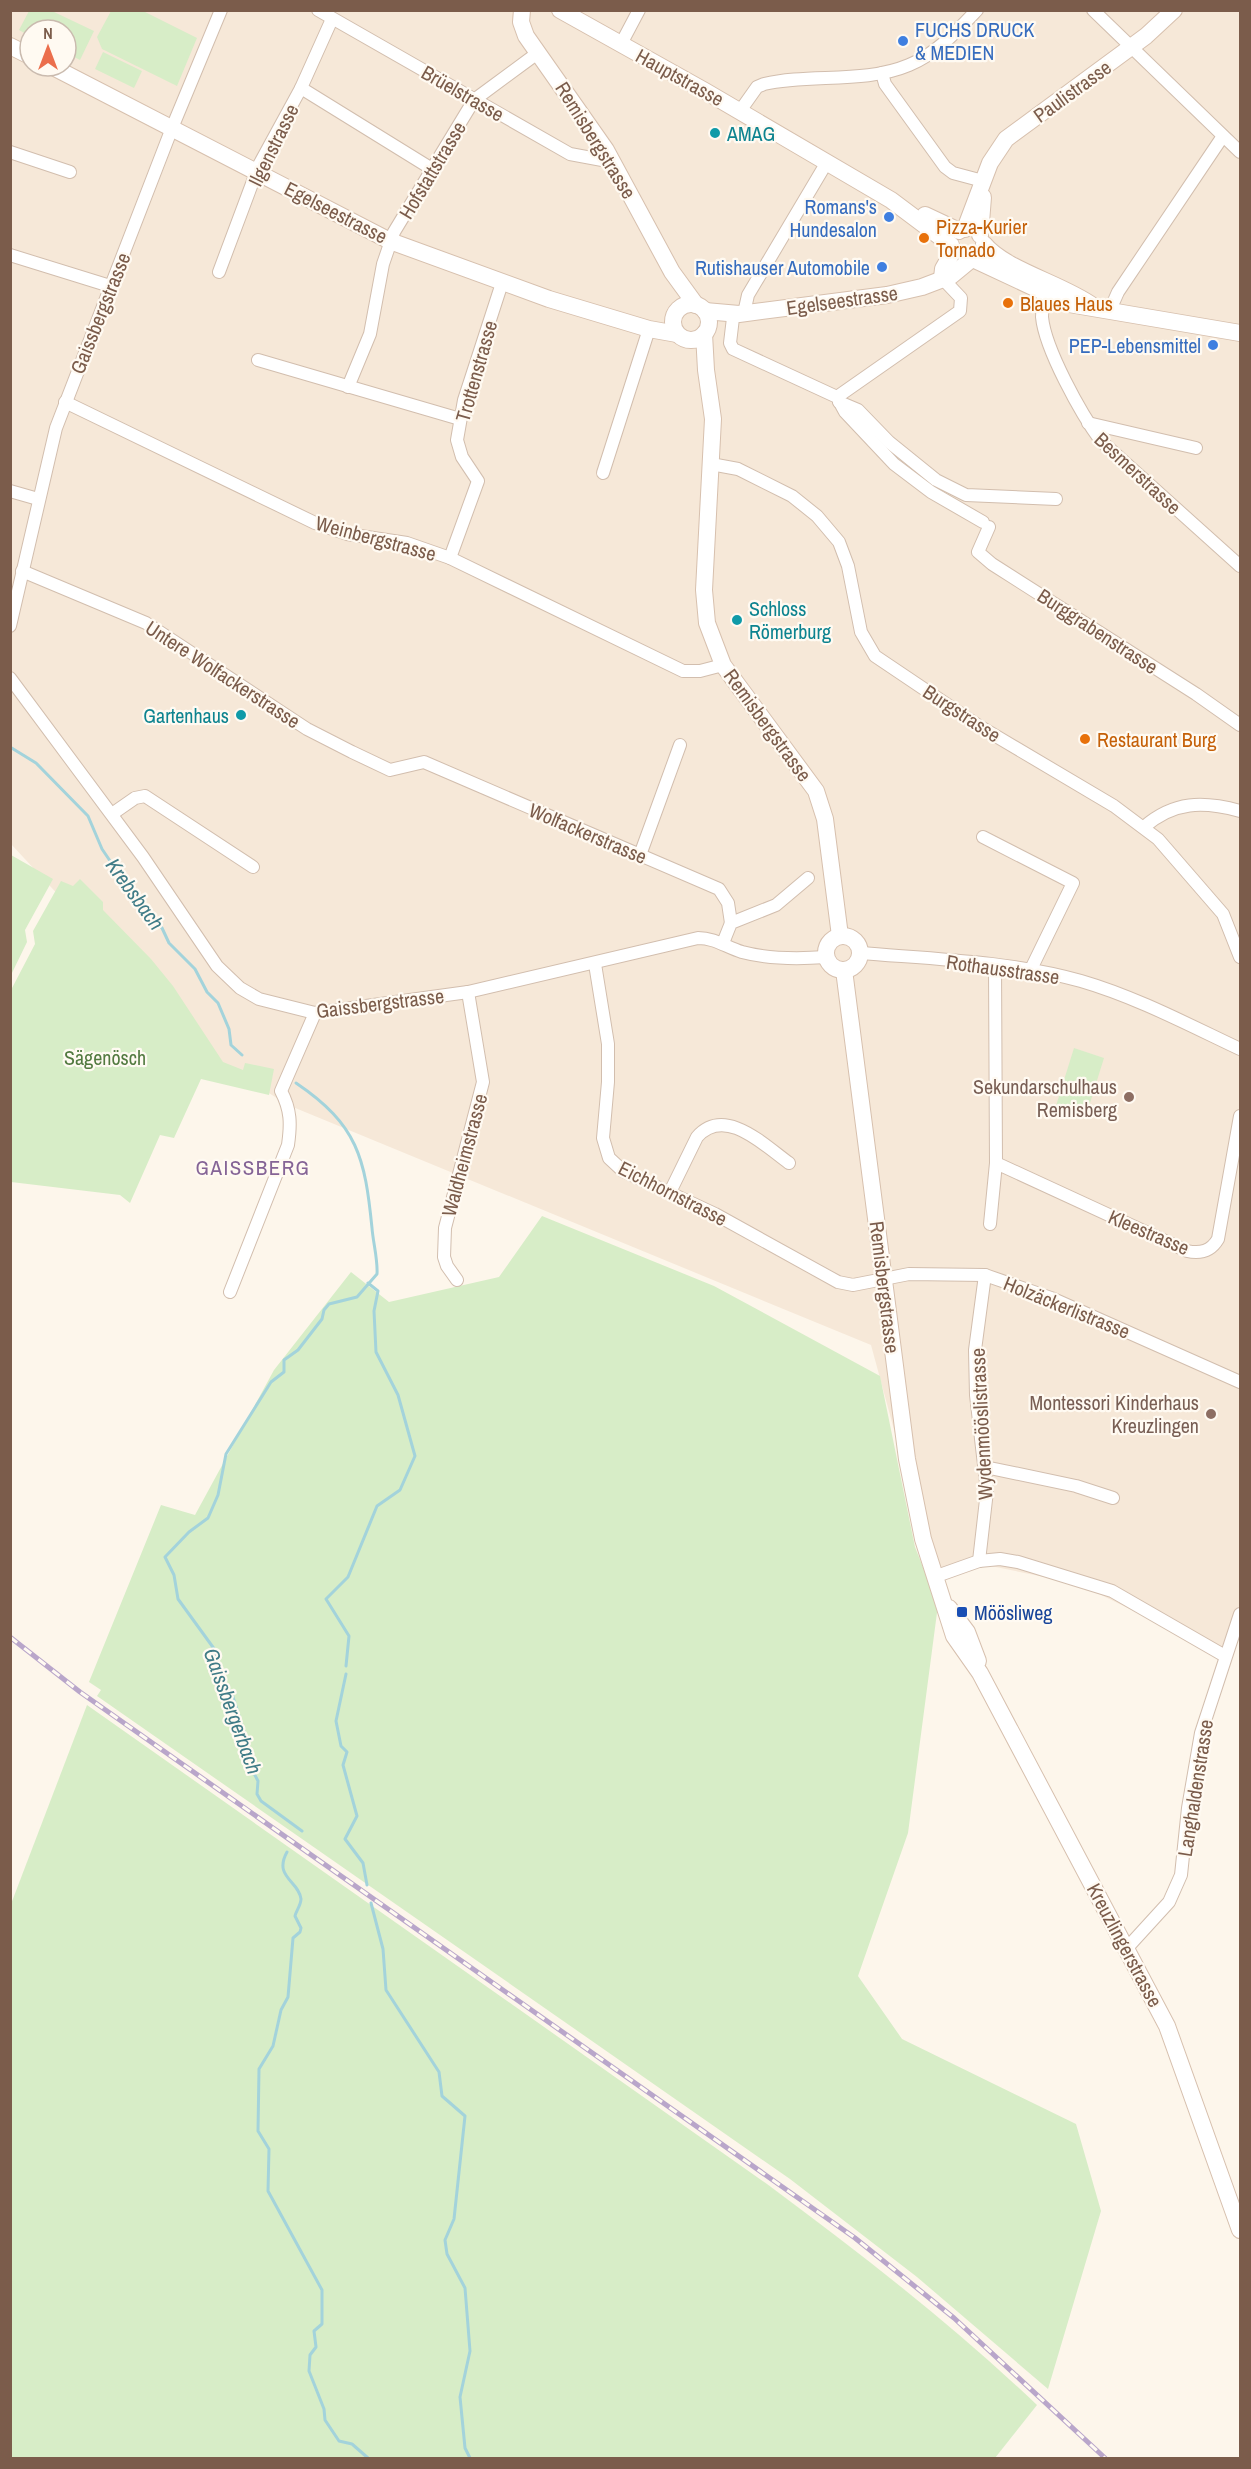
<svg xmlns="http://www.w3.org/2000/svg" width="1251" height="2469" viewBox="0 0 1251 2469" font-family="'Archivo Narrow',sans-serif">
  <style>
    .residential { fill: #f6e8d8; fill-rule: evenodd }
    .green { fill: #d7edc7 }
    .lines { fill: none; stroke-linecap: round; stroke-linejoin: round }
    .stream { stroke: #a3d3db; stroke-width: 3 }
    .street-casing { stroke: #d2beae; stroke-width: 14 }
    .secondary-casing { stroke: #d7c0ae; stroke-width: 18 }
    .street { stroke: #fff; stroke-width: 12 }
    .secondary { stroke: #fff; stroke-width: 16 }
    .rail-casing { stroke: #b9a6ca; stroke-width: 5 }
    .rail { stroke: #fffaf2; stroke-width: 3; stroke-dasharray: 9; stroke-linecap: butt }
    .shop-dot { fill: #3f7fe0; stroke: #fffaf2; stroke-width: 2 }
    .culture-dot { fill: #0f9aa8; stroke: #fffaf2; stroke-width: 2 }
    .food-dot { fill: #e8710a; stroke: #fffaf2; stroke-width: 2 }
    .education-dot { fill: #8d6e63; stroke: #fffaf2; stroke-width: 2 }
    .transit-dot { fill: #1a4fb4; stroke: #fffaf2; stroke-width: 2 }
    .labels { text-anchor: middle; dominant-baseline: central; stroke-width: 4.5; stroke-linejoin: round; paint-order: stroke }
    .shop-label { font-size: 20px; fill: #366cbe; stroke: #fffaf2; text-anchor: end }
    .street-label { font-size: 20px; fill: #7b5c4b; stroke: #fffaf2 }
    .culture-label { font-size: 20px; fill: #0d838f; stroke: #fffaf2; text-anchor: start }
    .food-label { font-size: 20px; fill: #c56008; stroke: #fffaf2; text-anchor: start }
    .park-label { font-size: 20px; fill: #527a40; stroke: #fffaf2 }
    .education-label { font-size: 20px; fill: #785e54; stroke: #fffaf2; text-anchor: end }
    .transit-label { font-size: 20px; fill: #164399; stroke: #fffaf2; text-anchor: start }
    .water-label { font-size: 21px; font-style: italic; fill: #407c87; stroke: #fffaf2 }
    .neighbourhood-label { font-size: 21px; letter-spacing: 1.5px; fill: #856496; stroke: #fffaf2 }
  </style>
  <rect width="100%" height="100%" fill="#fdf6eb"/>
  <path class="residential" d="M11,11H1240V1614L1225,1656L1079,1584L986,1565L934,1577L871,1345L288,1105L206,1054L11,844ZM30,30H66V66H30Z"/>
  <g class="green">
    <path d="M141,10L197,38L177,86L102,49L97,37L111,11Z"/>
    <path d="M52,11L94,31L80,60L66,53V30H30V36L19,30L29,11Z"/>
    <path d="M103,52L142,71L134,88L95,69Z"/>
    <path d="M11,855L53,879L25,930L27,942L11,975Z"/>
    <path d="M80,879L103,902V910L151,959L173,986L223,1062L243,1070L245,1063L274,1069L269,1095L201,1079L174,1138L160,1135L130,1203L120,1195L11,1182V990L35,944L33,931L61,881L73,886Z"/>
    <path d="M1074,1048L1104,1058L1085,1119L1055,1109Z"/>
    <path d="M542,1216L714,1286L880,1376L915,1547L938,1605L908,1833L858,1976L902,2039L1076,2124L1101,2211L1048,2389L917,2277L790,2179L97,1696L101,1690L89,1682L161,1505L195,1515L274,1370L351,1272L389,1302L499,1277Z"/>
    <path d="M87,1705L767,2184C861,2254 952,2324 1037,2405L995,2458H11V1904Z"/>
  </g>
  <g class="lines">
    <g class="stream">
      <path d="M10,747L36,763L88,816L102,849L148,917L162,928L169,943L195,969L207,992L218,1003L229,1029L231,1045L242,1055"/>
      <path d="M296,1083C358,1125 365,1158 372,1228C373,1242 378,1260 377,1274L357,1297L329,1304L324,1310L322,1319L298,1350L284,1360V1372L271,1382L226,1454L218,1495L208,1518L189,1532L165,1557L174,1575L178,1599L215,1650L224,1684L232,1694L246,1738V1758L258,1781L257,1794L261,1801L302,1831"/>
      <path d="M346,1666L349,1636L326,1599L348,1577L377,1506L400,1490L415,1456L398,1395L376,1352L374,1311L378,1291L368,1283"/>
      <path d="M346,1674L336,1721L341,1746L347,1752L343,1765L357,1816L345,1839L363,1863L367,1885"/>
      <path d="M287,1852C273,1877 299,1881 301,1899C301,1905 296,1911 295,1916L301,1928L300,1932L293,1938L288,1997L281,2010L273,2046L259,2069L258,2131L269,2149L268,2191L322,2290V2324L314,2331L316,2347L310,2355L309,2371L324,2409L325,2420L339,2441L352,2444L368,2458"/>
      <path d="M371,1903L383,1949L386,1990L439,2072L442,2096L465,2116L454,2219L445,2240L447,2254L465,2288L470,2351L460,2397L465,2448L470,2458"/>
    </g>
    <defs>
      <g id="street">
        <path d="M318,10L570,154L613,162"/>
        <path d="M1093,10L1240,152"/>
        <path d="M621,44L639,10"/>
        <path d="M882,73L885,84L945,167L953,173L983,181"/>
        <path d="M301,88L432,169"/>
        <path d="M740,111L757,87L764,84C810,73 864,84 909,65C936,54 957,31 977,10"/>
        <path d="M10,152L70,172"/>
        <path d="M10,255L110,286"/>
        <path d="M219,272L259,165L301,88L332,19"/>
        <path d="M1047,294C1044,301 1042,309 1042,317C1045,349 1081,414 1101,441L1240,566"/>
        <path d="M1110,310L1118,292L1223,136"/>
        <path d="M744,313L748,295L827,162"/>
        <path d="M733,318L730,343L733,349L837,397L960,311L961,298L942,278"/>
        <path d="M258,360L460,419"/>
        <path d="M348,387L370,334L383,264L394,232L474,100L539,52"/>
        <path d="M839,401L845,412L894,464L931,492L983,522"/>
        <path d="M65,402L315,523L347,534L407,543L450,558L683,671H700L723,665"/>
        <path d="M839,402L858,410L889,442L936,480L966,495L1056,499"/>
        <path d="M1088,423L1196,448"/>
        <path d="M711,464L738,469L792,496L817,516L839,542L848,566L861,632L875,656L979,726L1114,806L1158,839L1223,914L1240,957"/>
        <path d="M603,473L649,329"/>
        <path d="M10,491L38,499"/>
        <path d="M989,527L978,552L992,564L1196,694L1240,725"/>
        <path d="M450,558L478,481L462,457L457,440L464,400L502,283"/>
        <path d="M22,571L146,623L307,729L352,752L390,770L424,762L719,889L728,903L731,923"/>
        <path d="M10,626L56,428L172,128L221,10"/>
        <path d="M10,678L143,857L217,966L240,988L259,999L315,1013L468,992L698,938C715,938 726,947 742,952C768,959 799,959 826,957"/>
        <path d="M112,814L135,798L145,796L253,867"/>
        <path d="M1144,827C1174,801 1203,801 1240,811"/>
        <path d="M983,837L1073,883L1031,969"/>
        <path d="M640,855L680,745"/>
        <path d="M723,943L731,923L776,905L808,878"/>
        <path d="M860,953C933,959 1010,961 1081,981C1136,997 1189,1025 1240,1049"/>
        <path d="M595,964L608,1044V1082L603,1138L609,1158L623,1171L715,1214L838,1282L853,1285L909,1274L985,1275L1051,1298L1240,1382"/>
        <path d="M996,1163L1187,1251C1201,1254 1211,1251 1218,1239L1240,1116"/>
        <path d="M670,1192L697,1137C725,1105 765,1146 789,1163"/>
        <path d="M990,1224L996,1163L995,965"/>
        <path d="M457,1280L447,1266L444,1257L445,1228L483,1082L468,992"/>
        <path d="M230,1292L288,1145C291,1124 291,1110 281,1091L315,1013"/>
        <path d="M985,1467L1076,1486L1113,1498"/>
        <path d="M979,1561L987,1491L976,1395L975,1350L985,1275"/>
        <path d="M934,1577L979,1561L1000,1559L1018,1562L1112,1591L1225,1656"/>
        <path d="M1127,1948L1169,1902L1181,1875L1188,1808L1201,1733L1240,1614"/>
      </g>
      <g id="secondary">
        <path d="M522,10L521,22L526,36L606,150L672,272L696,305"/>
        <path d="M560,10L705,91L891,200L951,245"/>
        <path d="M10,46L30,56"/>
        <path d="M51,66L390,241L549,299L649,329L677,334"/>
        <path d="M925,215L959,231"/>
        <path d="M965,229L990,163L1006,139L1146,36L1174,10"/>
        <path d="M980,235L983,197"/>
        <path d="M984,244C1005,270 1063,284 1093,306"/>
        <path d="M975,260L1069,304L1240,333"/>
        <path d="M942,278L943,269L952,253"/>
        <circle cx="691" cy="322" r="18"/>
        <path d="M705,311L739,314L887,295L922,287L951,276L968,262"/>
        <path d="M704,334L706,370L713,419L704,590L707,623L723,665L816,791L825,819L840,936"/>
        <circle cx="843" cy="953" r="17"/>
        <path d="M844,970L907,1459L923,1539L954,1636L980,1673L1167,2026L1240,2230"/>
        <path d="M949,1608L967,1632L978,1661"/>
      </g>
    </defs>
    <use href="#street" class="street-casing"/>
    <use href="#secondary" class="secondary-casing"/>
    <use href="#street" class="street"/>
    <use href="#secondary" class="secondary"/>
    <defs>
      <path id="rail" d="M10,1637L80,1692L855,2238L954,2318L1105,2458"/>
    </defs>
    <use href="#rail" class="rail-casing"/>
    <use href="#rail" class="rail"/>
  </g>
  <g class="shop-dot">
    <circle cx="903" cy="41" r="6"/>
    <circle cx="889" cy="217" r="6"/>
    <circle cx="882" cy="267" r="6"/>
    <circle cx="1213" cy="345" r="6"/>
  </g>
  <g class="culture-dot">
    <circle cx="715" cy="133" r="6"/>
    <circle cx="737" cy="620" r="6"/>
    <circle cx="241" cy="715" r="6"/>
  </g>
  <g class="food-dot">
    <circle cx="924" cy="238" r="6"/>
    <circle cx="1008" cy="303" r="6"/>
    <circle cx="1085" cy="739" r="6"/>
  </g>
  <g class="education-dot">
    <circle cx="1129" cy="1097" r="6"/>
    <circle cx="1211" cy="1414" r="6"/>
  </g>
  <rect class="transit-dot" x="956" y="1606" width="12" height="12" rx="3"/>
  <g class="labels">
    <g class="shop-label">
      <text x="915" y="29" text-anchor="start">FUCHS DRUCK<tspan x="915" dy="23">&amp; MEDIEN</tspan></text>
      <text x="877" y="206">Romans's<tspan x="877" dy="23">Hundesalon</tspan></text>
      <text x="870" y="267">Rutishauser Automobile</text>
      <text x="1201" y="345">PEP-Lebensmittel</text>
    </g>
    <g class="street-label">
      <text transform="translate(680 77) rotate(29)">Hauptstrasse</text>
      <text transform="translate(1072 91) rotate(-36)">Paulistrasse</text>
      <text transform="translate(463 93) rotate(30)">Brüelstrasse</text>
      <text transform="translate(596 140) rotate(58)">Remisbergstrasse</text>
      <text transform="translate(273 145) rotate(-64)">Ilgenstrasse</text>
      <text transform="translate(432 170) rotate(-59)">Hofstattstrasse</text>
      <text transform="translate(336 212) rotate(27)">Egelseestrasse</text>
      <text transform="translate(842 300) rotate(-8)">Egelseestrasse</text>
      <text transform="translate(100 313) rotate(-68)">Gaissbergstrasse</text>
      <text transform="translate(476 371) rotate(-74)">Trottenstrasse</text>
      <text transform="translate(1138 473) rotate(43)">Besmerstrasse</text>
      <text transform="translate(376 538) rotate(15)">Weinbergstrasse</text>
      <text transform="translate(1098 631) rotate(33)">Burggrabenstrasse</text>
      <text transform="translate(223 674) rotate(33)">Untere Wolfackerstrasse</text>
      <text transform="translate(962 713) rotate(33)">Burgstrasse</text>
      <text transform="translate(768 725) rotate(54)">Remisbergstrasse</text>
      <text transform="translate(588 833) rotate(23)">Wolfackerstrasse</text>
      <text transform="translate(1003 969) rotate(8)">Rothausstrasse</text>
      <text transform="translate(380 1003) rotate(-7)">Gaissbergstrasse</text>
      <text transform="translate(464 1155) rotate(-75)">Waldheimstrasse</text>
      <text transform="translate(673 1193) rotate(27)">Eichhornstrasse</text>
      <text transform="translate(1149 1232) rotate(23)">Kleestrasse</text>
      <text transform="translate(885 1287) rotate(83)">Remisbergstrasse</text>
      <text transform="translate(1067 1307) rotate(22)">Holzäckerlistrasse</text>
      <text transform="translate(981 1424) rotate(-93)">Wydenmööslistrasse</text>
      <text transform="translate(1195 1788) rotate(-81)">Langhaldenstrasse</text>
      <text transform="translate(1125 1945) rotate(62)">Kreuzlingerstrasse</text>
    </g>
    <g class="culture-label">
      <text x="727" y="133">AMAG</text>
      <text x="749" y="608">Schloss<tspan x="749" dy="23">Römerburg</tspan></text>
      <text x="229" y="715" text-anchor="end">Gartenhaus</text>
    </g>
    <g class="food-label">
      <text x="936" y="226">Pizza-Kurier<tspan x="936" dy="23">Tornado</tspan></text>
      <text x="1020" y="303">Blaues Haus</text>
      <text x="1097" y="739">Restaurant Burg</text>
    </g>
    <g class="park-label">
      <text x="105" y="1057">Sägenösch</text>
    </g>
    <g class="education-label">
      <text x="1117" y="1086">Sekundarschulhaus<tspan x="1117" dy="23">Remisberg</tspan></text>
      <text x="1199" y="1402">Montessori Kinderhaus<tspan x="1199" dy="23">Kreuzlingen</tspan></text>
    </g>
    <g class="transit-label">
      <text x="974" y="1612">Möösliweg</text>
    </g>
    <g class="water-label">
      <text transform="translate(135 894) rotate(54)">Krebsbach</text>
      <text transform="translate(233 1711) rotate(70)">Gaissbergerbach</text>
    </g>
    <g class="neighbourhood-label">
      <text x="253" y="1167">GAISSBERG</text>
    </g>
  </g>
  <rect width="1251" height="2469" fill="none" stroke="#7b5c4b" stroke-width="24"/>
  <g transform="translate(48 48)"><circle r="28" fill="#fffaf2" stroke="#cabbaf" stroke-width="1.5"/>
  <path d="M0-4.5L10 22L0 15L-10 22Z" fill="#eb6e4c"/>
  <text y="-9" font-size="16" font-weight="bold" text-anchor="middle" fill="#7b5c4b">N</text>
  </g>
</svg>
